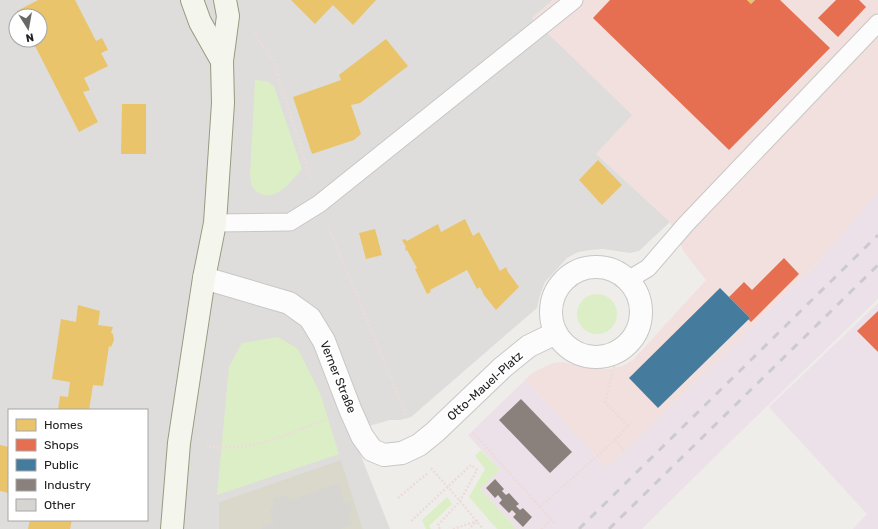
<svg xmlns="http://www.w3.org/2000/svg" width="878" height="529" viewBox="0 0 878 529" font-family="Rubik,sans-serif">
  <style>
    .residential { fill: #dedddb; fill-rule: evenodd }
    .commercial { fill: #f1e0de }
    .industrial { fill: #ede1e9 }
    .construction { fill: #d9d8cb }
    .grass { fill: #dceec6 }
    .homes { fill: #e9c46a }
    .shops { fill: #e76f51 }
    .public { fill: #457b9d }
    .industry { fill: #8a817c }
    .building { fill: #d7d5d2 }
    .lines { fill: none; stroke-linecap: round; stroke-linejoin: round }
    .lane-casing { stroke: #c8c7c6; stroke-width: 19 }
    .street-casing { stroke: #c8c7c6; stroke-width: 24 }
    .secondary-casing { stroke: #989a80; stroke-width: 24 }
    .path { stroke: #ecdcd9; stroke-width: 2.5; stroke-dasharray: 2 2; stroke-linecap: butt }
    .lane { stroke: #fdfcfc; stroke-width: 17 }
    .street { stroke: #fdfcfc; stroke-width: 22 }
    .secondary { stroke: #f4f5ec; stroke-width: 22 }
    .rail { stroke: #cbcbcb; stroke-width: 3; stroke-dasharray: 8 8; stroke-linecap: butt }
    .labels { text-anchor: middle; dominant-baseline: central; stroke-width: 4; stroke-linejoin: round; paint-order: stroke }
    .street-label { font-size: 12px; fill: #212121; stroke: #fff }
  </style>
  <rect width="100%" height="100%" fill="#efedea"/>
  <path class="residential" d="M0,0H553L532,18L633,115L597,154L670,222L639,251L630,253L603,249L590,250L578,252L567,258L545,282L540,295L537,308L411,417L400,420H390L351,431L390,529H363L341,461L219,502V529H0ZM16,16H40V40H16ZM9,410H147V520H9Z"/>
  <path class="commercial" d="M553,0H878V193L818,262L607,468L525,380L531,374L540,369L553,363L563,362L597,369H609L622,366L632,361L706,280L684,252L670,222L596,154L632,115L532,18Z"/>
  <g class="industrial">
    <path d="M878,193V299L726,446L642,529H515L514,526L480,489L500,470L468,435L525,380L607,468L818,262Z"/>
    <path d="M878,303V529H853L867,514L769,407Z"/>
  </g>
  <path class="construction" d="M341,460L363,529H219V502Z"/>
  <g class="grass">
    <path d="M255,80C265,81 270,80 275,89L302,169C291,181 277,202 259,193C257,192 254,189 252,187L250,176Z"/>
    <circle cx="597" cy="314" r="20"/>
    <path d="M278,337L298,349L320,393L339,454L217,495L229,367L242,343Z"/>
    <path d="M481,450L500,470L480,489L514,526L515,529H497L469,497L485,469L475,456Z"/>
    <path d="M447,497L452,504L429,526L431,529H426L422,520Z"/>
  </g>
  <g class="homes">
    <path d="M38,0H75L96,41L102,38L108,50L101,53L108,66L84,78L90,90L83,92L98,122L79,132L32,40H40V16H20L17,11Z"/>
    <path d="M291,0H376L353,25L333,5L315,24Z"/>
    <path d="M747,0H755L751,4Z"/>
    <path d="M386,39L408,66L360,103L351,105L361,134L354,140L312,154L293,97L341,80L339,75Z"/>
    <path d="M122,104H146V154H121Z"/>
    <path d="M598,160L622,185L602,205L579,180Z"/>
    <path d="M465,219L473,236L479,232L500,271L506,267L508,272L519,287L496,310L484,295L480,287L477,289L467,270L430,290L431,292L427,294L415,269L417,268L407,250L406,251L405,248L406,247L402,240L405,239L407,241L438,224L441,232Z"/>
    <path d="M375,229L382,255L366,259L359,233Z"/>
    <path d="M78,305L100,311L98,325L113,327L111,333L113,334L114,340L111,347L109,346L103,386L93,385L89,410H58L60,396L68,397L70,382L52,379L61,319L76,322Z"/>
    <path d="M0,445L9,447V493L0,491Z"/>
    <path d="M30,520H72L70,529H28Z"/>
  </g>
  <g class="shops">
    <path d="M610,0H747L751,4L755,0H780L830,48L729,150L593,18Z"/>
    <path d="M836,0H859L866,7L838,37L818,18Z"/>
    <path d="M784,258L799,274L751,322L748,319L750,318L729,297L744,282L752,290Z"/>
    <path d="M878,311V352L857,331Z"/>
  </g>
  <path class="public" d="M720,288L750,318L658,408L629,378Z"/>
  <g class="industry">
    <path d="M521,399L572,452L550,473L499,420Z"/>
    <path d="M495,479L504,489L502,491L506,495L509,493L519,504L516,506L520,510L523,508L532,517L523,527L513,517L516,514L512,510L509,513L499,503L502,500L498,495L495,498L486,488Z"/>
  </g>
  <path class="building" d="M338,483L345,504L350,502L353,510L348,511L353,525L341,529H261V527L274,522L269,508L275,505L273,500L286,495L289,501Z"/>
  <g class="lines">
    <defs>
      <g id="lane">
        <path d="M215,223L290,222L319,204L574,0"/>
        <path d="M628,280L648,268L686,224L878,23"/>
      </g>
      <g id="street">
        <circle cx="596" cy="312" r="45"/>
        <path d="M204,278L289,303L310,318L324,341L350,409L362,436L372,450L384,455L402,453L419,445L435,432L503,367L529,346L556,333"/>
      </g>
      <g id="secondary">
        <path d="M192,0L200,22L222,61"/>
        <path d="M172,529L179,443L204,278L215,223L223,103L222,61L228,16L225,0"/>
      </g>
    </defs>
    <use href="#lane" class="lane-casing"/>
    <use href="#street" class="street-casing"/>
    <use href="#secondary" class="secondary-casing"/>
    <g class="path">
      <path d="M254,33L273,60L311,180"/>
      <path d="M329,228L408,419"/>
      <path d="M628,426L632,423"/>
      <path d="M473,434L474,433L554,523"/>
      <path d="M615,440L626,452"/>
      <path d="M205,446C221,448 237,448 252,445C277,440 302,428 326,420"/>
      <path d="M431,468L460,501L483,529"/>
      <path d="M398,498L428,473"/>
      <path d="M540,507L615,440L628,426L605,402L618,351"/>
      <path d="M411,521L471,465L477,470L460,501L438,525L440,529"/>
      <path d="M453,529L477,521L469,529"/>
      <path d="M541,529L551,520"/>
    </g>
    <use href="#lane" class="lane"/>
    <use href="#street" class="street"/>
    <use href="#secondary" class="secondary"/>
    <g class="rail">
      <path d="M579,529L878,235"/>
      <path d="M609,529L878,265"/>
    </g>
  </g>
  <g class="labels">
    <g class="street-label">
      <text transform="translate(338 377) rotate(68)">Verner Straße</text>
      <text transform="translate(485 386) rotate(-42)">Otto-Mauel-Platz</text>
    </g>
  </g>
  <rect x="8" y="409" width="140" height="112" fill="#ffffff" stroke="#a6a6a6"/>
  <rect x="16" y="419" width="20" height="12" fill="#e9c46a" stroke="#a6a6a6"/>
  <text x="44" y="429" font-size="12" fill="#212121">Homes</text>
  <rect x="16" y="439" width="20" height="12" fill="#e76f51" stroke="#a6a6a6"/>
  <text x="44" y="449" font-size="12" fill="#212121">Shops</text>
  <rect x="16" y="459" width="20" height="12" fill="#457b9d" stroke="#a6a6a6"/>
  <text x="44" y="469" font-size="12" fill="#212121">Public</text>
  <rect x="16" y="479" width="20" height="12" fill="#8a817c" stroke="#a6a6a6"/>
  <text x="44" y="489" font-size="12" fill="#212121">Industry</text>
  <rect x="16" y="499" width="20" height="12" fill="#d7d5d2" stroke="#a6a6a6"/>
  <text x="44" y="509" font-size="12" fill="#212121">Other</text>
  <g transform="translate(28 28) rotate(169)"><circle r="19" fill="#ffffff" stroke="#a6a6a6"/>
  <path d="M0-3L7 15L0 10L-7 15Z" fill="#696867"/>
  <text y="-6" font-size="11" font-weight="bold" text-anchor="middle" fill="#212121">N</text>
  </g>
</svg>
